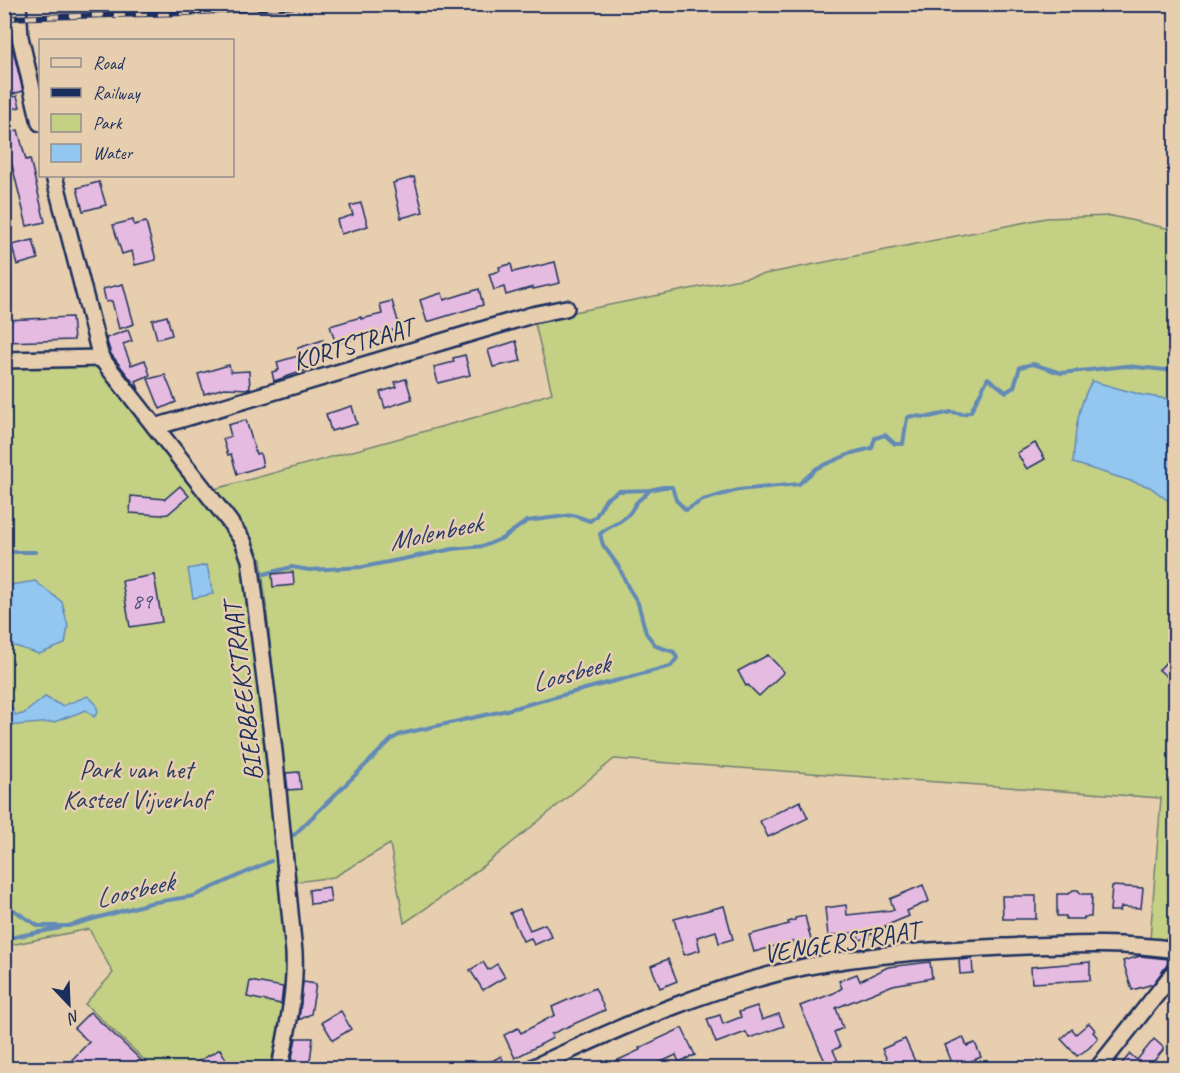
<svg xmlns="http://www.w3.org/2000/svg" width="1180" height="1073" viewBox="0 0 1180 1073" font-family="Caveat,sans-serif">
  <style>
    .green { fill: #c4d084; stroke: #708071; stroke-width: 1.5 }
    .water { fill: #93c7f0; stroke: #638ab6; stroke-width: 1.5 }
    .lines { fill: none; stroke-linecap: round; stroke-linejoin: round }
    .stream { stroke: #638ab6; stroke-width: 4 }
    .building { fill: #e6bbe1; stroke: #1b2f5e; stroke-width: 1.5 }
    .minor-casing { stroke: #1b2f5e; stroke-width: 20 }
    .minor { stroke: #e7ceaf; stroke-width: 15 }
    .rail-casing { stroke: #1b2f5e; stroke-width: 6 }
    .rail { stroke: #e7ceaf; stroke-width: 4; stroke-dasharray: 11; stroke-linecap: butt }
    .labels { text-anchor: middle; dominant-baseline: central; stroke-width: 5; stroke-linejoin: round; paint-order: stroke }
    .number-label { font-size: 22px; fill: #4e527f }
    .street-label { font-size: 26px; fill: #1b2f5e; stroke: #e7ceaf }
    .park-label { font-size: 26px; fill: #2c3f62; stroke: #e7ceaf }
    .water-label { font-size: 27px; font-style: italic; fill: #273e6d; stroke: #e7ceaf }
  </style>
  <rect width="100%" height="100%" fill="#e7ceaf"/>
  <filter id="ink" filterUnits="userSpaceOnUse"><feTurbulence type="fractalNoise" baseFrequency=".0167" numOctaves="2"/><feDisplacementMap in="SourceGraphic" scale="12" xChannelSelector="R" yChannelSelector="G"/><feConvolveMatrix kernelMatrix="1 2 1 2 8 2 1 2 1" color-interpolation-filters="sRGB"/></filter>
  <g filter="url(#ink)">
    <g class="green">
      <path d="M1112,216L1175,230V942L1150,939L1161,798L614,759C546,814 476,876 404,923L390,844L334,877L296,882L261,560L248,532L215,489L498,411L552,393L534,320L1046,218Z"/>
      <path d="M92,361L231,538L241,555L245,572L289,975L270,1068H153L85,1004L113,973L89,929L5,946L4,363Z"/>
    </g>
    <g class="water">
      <path d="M1092,381L1142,395L1175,400V506L1150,487L1073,463C1075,434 1077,406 1092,381Z"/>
      <path d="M207,565L213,594L193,598L188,569Z"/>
      <path d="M35,581L62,602L68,627L65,644L39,654L5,643V586Z"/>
      <path d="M5,692L15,715L23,714L45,697L62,706L88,696L96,704L98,712L94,717L86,710L54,722L5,726Z"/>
    </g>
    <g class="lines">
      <g class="stream">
        <path d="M4,552H35"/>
        <path d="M264,574L292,567L309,570L363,567L453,549L484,546L503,538L527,521L573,515L590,521L596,516L606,499L618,491L650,490L663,487H672L676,500L686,510L703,500L738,490L799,484L817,468L852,453L872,448L875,438L885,435L895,444H903L907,418L911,416L929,417L951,412L964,414L971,411L988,378L1006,392L1014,387L1020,367L1033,364L1061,373L1126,366L1176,371"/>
        <path d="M294,835L392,739L401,734L503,711L671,666L677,658L674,652L656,646L646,633L638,603L628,587L619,567L603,545L600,534C606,528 613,526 620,521C628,517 632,510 636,503C640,498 646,496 650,490"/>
        <path d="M4,907L12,909L38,926H68L150,903L194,896L271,861"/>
        <path d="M4,939L60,928"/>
      </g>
    </g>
    <g class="building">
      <path d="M13,50L23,91L13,94L4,64V52Z"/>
      <path d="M17,96L20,107L4,111V100Z"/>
      <path d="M18,130L26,160L30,159L45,222L27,226L9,153L4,154V134Z"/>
      <path d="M414,177L423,212L401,218L393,183Z"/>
      <path d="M99,182L106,205L83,211L77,188Z"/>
      <path d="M361,203L368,226L341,234L337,220L353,215L350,206Z"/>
      <path d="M133,220L134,225L146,222L156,260L135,265L132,251L122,254L113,225Z"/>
      <path d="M33,240L38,259L17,265L12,245Z"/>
      <path d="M555,262L560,283L533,289V287L506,295L504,287L494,290L489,274L500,271L499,267L511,264L513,272Z"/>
      <path d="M123,284L134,324L119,329L112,301L106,302L103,289Z"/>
      <path d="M479,289L483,305L427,322L420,300L442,293L444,300Z"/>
      <path d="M392,301L400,328L379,334L378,332L336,344L330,326L361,317V319L382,314L380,304Z"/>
      <path d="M167,316L172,335L157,339L152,320Z"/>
      <path d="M72,317L74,340L4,342V320Z"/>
      <path d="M128,330L132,341L123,344L131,365L145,360L150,375L136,381L139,390L111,354L106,338Z"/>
      <path d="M323,340L328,358L311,363L312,368L274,381L272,372L279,370L277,362L298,356V348Z"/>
      <path d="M516,341L521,361L493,367L488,350Z"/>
      <path d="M465,355L470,375L438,383L434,367L454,362L453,358Z"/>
      <path d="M229,365L231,372L249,371L250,389L224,388L204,394L198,374Z"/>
      <path d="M165,375L176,402L160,409L148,379Z"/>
      <path d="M406,379L412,399L385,408L380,392L397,387L395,382Z"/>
      <path d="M352,406L357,424L331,431L326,414Z"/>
      <path d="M246,420L256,454L260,453L263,466L237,474L231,454L228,455L223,439L231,436L228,425Z"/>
      <path d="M1035,443L1045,459L1027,469L1017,453Z"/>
      <path d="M180,486L189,496L168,514L161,515L130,513L131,496L165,499Z"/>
      <path d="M293,572L294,585L273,587L272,574Z"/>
      <path d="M154,575L162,622L130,627L122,581Z"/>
      <path d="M1176,651V684L1159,670Z"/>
      <path d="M768,655L784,672L759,696L748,685L746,686L738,671Z"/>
      <path d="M299,772L301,789L288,790L286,773Z"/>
      <path d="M800,801L808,818L768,837L760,821Z"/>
      <path d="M923,885L929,901L907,911L909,916L885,926L887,931L869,934V938L859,940L858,932L828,936L825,908L846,905L847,915L894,910L890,899Z"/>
      <path d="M1112,886L1143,888L1141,908L1121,907L1120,911H1110Z"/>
      <path d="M329,887L331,902L310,904L309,890Z"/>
      <path d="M1073,890H1078L1081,894H1092L1091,917H1084V919H1066V916H1057V894H1069Z"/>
      <path d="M1002,896H1036V919H1003Z"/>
      <path d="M724,906L733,939L719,943L716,931L697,937L700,950L684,955L674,919Z"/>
      <path d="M520,909L530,930L545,924L552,937L534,945L531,938L523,941L510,913Z"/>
      <path d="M805,916L812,944L794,948L793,941L754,952L749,935L789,924L788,922L795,920V918Z"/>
      <path d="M1140,956L1168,959L1167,965L1153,984L1132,990L1123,961Z"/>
      <path d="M668,959L677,981L660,988L651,966Z"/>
      <path d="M972,959L973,973L960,974L959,960Z"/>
      <path d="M483,962L488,970L497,964L505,977L483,990L470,970Z"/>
      <path d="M930,962L932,978L893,985L836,1008L843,1028L834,1032L840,1047L833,1050L841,1068H828L800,1006L834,993L842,988L839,981L857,974L860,981L888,967Z"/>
      <path d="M1090,962V980L1032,983L1031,967Z"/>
      <path d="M250,981L283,987L281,1004L247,997Z"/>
      <path d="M303,982L316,984L311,1014L299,1020Z"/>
      <path d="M595,988L605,1010L551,1034L553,1038L515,1058L504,1035L518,1028L521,1033L555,1015L552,1007Z"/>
      <path d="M757,1006L762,1020L779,1014L784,1026L749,1038L746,1032L716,1043L707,1019L720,1015L723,1024L741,1017L739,1012Z"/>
      <path d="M341,1011L351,1029L333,1040L322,1022Z"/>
      <path d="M90,1012L142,1061L134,1068H64L89,1042L74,1028Z"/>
      <path d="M1089,1023L1095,1030L1093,1032L1098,1038L1089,1048L1077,1056L1061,1039L1072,1029L1076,1034Z"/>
      <path d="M682,1028L695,1055L679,1062L676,1055L648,1068H601L640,1050L639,1048Z"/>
      <path d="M963,1037L967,1046L975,1043L981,1057L954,1068L945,1045Z"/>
      <path d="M296,1038H313L309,1068H290Z"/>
      <path d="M905,1039L918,1068H891L882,1049Z"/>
      <path d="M1154,1039L1163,1047V1050L1148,1068H1118L1130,1054L1137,1060Z"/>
      <path d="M220,1049L231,1068H187Z"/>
      <path d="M501,1056L507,1068H476L494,1060Z"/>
    </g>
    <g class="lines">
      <defs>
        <g id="minor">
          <path d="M18,4L20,37L40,123"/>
          <path d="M54,176L101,358L229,521L243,541L250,560L274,751L294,952C296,992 287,1030 280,1068"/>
          <path d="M4,360L101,358"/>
          <path d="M155,427L532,315L566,308"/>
          <path d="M532,1068C620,1027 708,987 804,967C870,954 936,950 1003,947C1061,945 1118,941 1176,950"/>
          <path d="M1098,1068L1176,970"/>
        </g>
      </defs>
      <use href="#minor" class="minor-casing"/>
      <use href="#minor" class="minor"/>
      <defs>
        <path id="rail" d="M4,18L185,13L332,4"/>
      </defs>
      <use href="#rail" class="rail-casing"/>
      <use href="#rail" class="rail"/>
    </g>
  </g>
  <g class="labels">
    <g class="number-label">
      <text x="142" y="601">89</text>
    </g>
    <g class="street-label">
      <text transform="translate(353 344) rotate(-17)">KORTSTRAAT</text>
      <text transform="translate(243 692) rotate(-97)">BIERBEEKSTRAAT</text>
      <text transform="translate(841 942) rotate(-9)">VENGERSTRAAT</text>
    </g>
    <g class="park-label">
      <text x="136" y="769">Park van het<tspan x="136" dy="30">Kasteel Vijverhof</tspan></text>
    </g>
    <g class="water-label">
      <text transform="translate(435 532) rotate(-12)">Molenbeek</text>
      <text transform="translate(570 673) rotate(-15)">Loosbeek</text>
      <text transform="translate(134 890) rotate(-13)">Loosbeek</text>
    </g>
  </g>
  <rect width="1180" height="1073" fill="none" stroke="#e7ceaf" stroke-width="24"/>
  <rect x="12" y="12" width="1156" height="1049" fill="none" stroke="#1b2f5e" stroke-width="2" filter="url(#ink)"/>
  <rect x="39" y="39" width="195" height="138" fill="#e7ceaf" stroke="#958e8f" stroke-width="1.5"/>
  <rect x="51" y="58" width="30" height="9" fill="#e7ceaf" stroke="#958e8f" stroke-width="1.5"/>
  <text x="93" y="69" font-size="18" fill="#1b2f5e">Road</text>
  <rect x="51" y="88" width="30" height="9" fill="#1b2f5e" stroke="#958e8f" stroke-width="1.5"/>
  <text x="93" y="99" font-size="18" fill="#1b2f5e">Railway</text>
  <rect x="51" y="114" width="30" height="18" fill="#c4d084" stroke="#958e8f" stroke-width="1.5"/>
  <text x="93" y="129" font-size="18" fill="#1b2f5e">Park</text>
  <rect x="51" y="144" width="30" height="18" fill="#93c7f0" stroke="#958e8f" stroke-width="1.5"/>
  <text x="93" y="159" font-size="18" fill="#1b2f5e">Water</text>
  <g transform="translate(69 1004) rotate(157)" stroke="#e7ceaf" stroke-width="4.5" paint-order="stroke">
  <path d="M0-4.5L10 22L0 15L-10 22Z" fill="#1b2f5e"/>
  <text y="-9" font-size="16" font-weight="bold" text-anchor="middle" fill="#1b2f5e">N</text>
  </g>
</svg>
